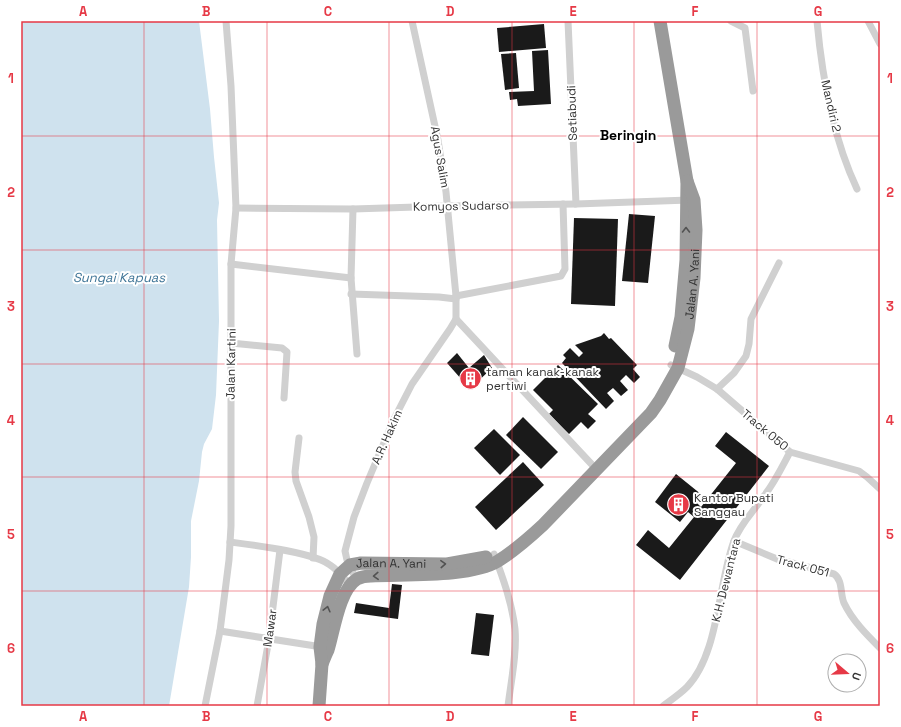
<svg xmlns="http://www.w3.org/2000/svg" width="901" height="727" viewBox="0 0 901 727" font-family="'Space Grotesk',sans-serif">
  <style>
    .water { fill: #cfe2ee }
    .building { fill: #1a1a1a }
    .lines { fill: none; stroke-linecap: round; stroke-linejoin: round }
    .street { stroke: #d0d0d0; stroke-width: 7 }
    .highway { stroke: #9a9a9a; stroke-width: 13 }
    .oneway { stroke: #525252 }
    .grid { fill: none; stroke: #e63946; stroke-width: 1; stroke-opacity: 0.55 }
    .labels { text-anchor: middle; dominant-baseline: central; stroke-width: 4; stroke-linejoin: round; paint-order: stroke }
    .street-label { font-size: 12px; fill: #333; stroke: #fff }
    .poi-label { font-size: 12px; fill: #333; stroke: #fff; text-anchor: start }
    .water-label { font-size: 13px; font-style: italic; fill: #3f7597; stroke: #fff }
    .quarter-label { font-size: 14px; font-weight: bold; fill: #000; stroke: #fff }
    .neatline { fill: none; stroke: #e63946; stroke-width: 1.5 }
    .grid-label { font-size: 13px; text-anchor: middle; font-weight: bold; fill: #e63946 }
  </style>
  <rect width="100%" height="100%" fill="#fff"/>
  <path class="water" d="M21,21H199L210,109L214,157L219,203L217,220L219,321L216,395L212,429L204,444L202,452L199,481L191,521V557L189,587L169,706H21Z"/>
  <g class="building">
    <path d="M544,24L546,48L499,52L497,28Z"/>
    <path d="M548,50L551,104L518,106L517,99L510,100L509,92L534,91L532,51Z"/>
    <path d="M516,53L519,88L505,90L501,54Z"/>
    <path d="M629,214L655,216L648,283L622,281Z"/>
    <path d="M574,218L618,219L615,306L571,304Z"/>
    <path d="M604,333L609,339L611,338L637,365L633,369L640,377L634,383L626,375L620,381L628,390L621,396L613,388L607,393L614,401L606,409L562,363L566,358L563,355L570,348L579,357L583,353L575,345L601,336Z"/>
    <path d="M457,353L469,368L484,355L492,368L470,389L447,363Z"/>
    <path d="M558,365L598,404L588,414L596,421L588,429L581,422L569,434L549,414L553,410L533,390Z"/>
    <path d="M523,417L558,452L541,469L506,435Z"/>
    <path d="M494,429L520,455L500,475L474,448Z"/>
    <path d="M726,432L769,466L680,580L636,545L648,530L669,548L694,517L688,512L680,522L655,502L676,474L702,495L696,502L701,507L736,463L715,446Z"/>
    <path d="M523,462L544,485L496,530L475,507Z"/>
    <path d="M392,584L402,585L398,619L354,613L356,603L389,608Z"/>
    <path d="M476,613L494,615L489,656L471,654Z"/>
  </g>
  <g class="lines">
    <g class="street">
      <path d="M568,21L576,204"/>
      <path d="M731,21L745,28L753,91"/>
      <path d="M817,21C822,77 833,138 857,189"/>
      <path d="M868,21L880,44"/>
      <path d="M236,208L353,209L448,206L576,204L689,200"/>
      <path d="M353,209L351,278L357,354"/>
      <path d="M231,264L351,278"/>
      <path d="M351,294L439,297L456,299"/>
      <path d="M456,296L561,276L565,269L563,204"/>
      <path d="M456,319L597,470"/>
      <path d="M231,343L282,348L287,352L284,398"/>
      <path d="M671,365L697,377L717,389L790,452L859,471L867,477L880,489"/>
      <path d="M717,389L734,373L746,356L749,344L751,319L779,263"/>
      <path d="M299,438L295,472L296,481L309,517L314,537L313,558"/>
      <path d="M734,541L777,559L834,574C843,580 840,594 844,603C852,620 867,635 880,648"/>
      <path d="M230,542C253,545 313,552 330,565C338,570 344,578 350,585"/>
      <path d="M494,554C503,578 512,603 515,629C517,654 511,681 508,706"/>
      <path d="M356,579L347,560L345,551L354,517L367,483L394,419L412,384L450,329L456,319V296L446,192L438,140L412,21"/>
      <path d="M220,631L322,647"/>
      <path d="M205,706L220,631L229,560L231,526V264L236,208L231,86L226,21"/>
      <path d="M257,706L269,639L280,550"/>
      <path d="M663,706C671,700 680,694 687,687C719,654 718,583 734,541C740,524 754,511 764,496C775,482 782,467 790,452"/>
    </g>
    <g class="highway">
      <path d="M660,21L687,181L686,260L681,317L675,346"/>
      <path id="s1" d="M322,664C324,659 326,654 328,650C334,631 339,590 357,579C361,577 366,576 371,576C404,574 470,578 498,561C514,551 529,538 543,525L651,413L660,400L678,368L688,329L694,278L696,230L694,200L687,181"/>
      <path id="s2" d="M319,706L322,664L320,647L323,624L330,596L340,574L350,565L361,563L447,564L486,557"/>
    </g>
  </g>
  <defs><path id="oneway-chevron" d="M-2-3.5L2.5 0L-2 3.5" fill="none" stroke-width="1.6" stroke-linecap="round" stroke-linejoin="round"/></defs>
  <g class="oneway">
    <use href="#oneway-chevron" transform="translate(686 230) rotate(-90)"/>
    <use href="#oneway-chevron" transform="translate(443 564) rotate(-3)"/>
    <use href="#oneway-chevron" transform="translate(376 576) rotate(177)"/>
    <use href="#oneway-chevron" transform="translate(327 609) rotate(-76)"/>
  </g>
  <path class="grid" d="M144,21V706M267,21V706M389,21V706M512,21V706M634,21V706M757,21V706M21,136H880M21,250H880M21,364H880M21,477H880M21,591H880"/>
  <defs>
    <symbol id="building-disc" viewBox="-11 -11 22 22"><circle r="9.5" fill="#e63946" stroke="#fff"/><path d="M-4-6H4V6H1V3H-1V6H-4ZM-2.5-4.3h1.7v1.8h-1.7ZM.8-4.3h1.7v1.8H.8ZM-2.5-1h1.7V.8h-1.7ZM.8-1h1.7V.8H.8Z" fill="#fff"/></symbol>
  </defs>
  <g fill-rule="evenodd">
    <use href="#building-disc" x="458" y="366" width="25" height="25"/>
    <use href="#building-disc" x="666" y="492" width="25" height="25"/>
  </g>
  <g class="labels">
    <g class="street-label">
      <text transform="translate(831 106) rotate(77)">Mandiri 2</text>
      <text transform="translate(572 113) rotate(-92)">Setiabudi</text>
      <text transform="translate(440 157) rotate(80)">Agus Salim</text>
      <text transform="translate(461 206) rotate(-1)">Komyos Sudarso</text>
      <text stroke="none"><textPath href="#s1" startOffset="588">Jalan A. Yani</textPath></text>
      <text transform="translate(231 364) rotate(-89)">Jalan Kartini</text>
      <text transform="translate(765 430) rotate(40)">Track 050</text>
      <text transform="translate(387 437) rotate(-66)">A.R. Hakim</text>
      <text stroke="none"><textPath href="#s2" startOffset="190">Jalan A. Yani</textPath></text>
      <text transform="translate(803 566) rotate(15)">Track 051</text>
      <text transform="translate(726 580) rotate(-76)">K.H. Dewantara</text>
      <text transform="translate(270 628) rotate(-82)">Mawar</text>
    </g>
    <g class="poi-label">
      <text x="486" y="372">taman kanak-kanak<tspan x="486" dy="14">pertiwi</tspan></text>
      <text x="694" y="498">Kantor Bupati<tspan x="694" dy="14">Sanggau</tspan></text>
    </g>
    <g class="water-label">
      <text x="119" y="277">Sungai Kapuas</text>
    </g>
    <g class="quarter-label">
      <text x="628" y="135">Beringin</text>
    </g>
  </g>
  <rect width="901" height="727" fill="none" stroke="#ffffff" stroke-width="44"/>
  <g transform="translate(847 673) rotate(109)"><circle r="19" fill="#ffffff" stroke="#adadad"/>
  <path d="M0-3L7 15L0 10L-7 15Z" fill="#e63946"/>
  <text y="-6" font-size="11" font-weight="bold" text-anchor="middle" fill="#333333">U</text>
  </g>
  <rect x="22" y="22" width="857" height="683" class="neatline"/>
  <g class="grid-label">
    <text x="83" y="16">A</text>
    <text x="206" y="16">B</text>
    <text x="328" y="16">C</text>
    <text x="450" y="16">D</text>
    <text x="573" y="16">E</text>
    <text x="695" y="16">F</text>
    <text x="818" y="16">G</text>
    <text x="11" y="83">1</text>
    <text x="890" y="83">1</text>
    <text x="11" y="197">2</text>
    <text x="890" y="197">2</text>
    <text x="11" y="311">3</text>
    <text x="890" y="311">3</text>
    <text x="11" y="425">4</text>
    <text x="890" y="425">4</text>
    <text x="11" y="539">5</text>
    <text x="890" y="539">5</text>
    <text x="11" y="653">6</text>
    <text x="890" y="653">6</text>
    <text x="83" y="721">A</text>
    <text x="206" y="721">B</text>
    <text x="328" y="721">C</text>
    <text x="450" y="721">D</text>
    <text x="573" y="721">E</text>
    <text x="695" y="721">F</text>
    <text x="818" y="721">G</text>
  </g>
</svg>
